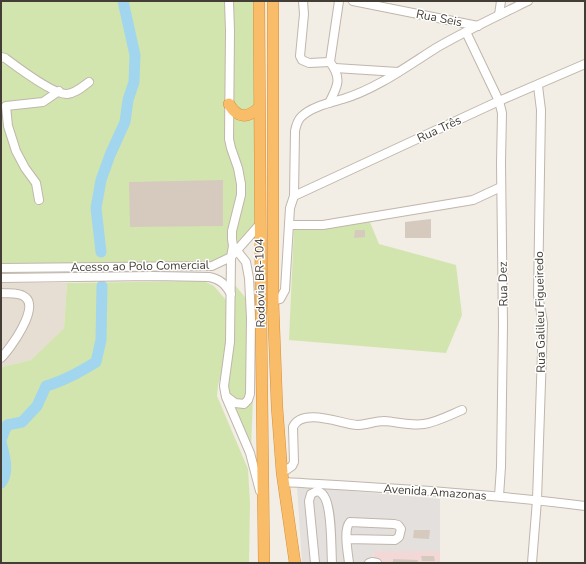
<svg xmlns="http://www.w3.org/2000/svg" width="586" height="564" viewBox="0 0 586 564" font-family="'Nunito Sans',sans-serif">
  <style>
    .residential { fill: #e6ded3 }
    .medical { fill: #f2d9d8 }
    .green { fill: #d2e5ae }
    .parking { fill: #e3e0dd }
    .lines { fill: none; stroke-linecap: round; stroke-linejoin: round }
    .river { stroke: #a2d6ee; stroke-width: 11 }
    .building { fill: #d6cabe }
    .minor-casing { stroke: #c0b6ab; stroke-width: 10 }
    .highway-casing { stroke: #d88f39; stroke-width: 12 }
    .minor { stroke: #fff; stroke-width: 8 }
    .highway { stroke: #f9bc68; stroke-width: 11 }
    .labels { text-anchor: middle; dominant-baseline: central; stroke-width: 3; stroke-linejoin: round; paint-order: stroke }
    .street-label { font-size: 12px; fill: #443d35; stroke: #fff }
  </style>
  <rect width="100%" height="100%" fill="#f2ede5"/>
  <path class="residential" d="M1,283H67L64,328L31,360L1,367Z"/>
  <path class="medical" d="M374,551H440V563H373Z"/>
  <g class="green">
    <path d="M1,1H257L258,222L236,251L212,264L1,267Z"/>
    <path d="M369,220L379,244L456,265L462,315L446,353L289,340L294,228Z"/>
    <path d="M204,281L214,286L226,300L227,318L225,362L218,385L217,396L248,469L250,503L249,563H1V367L31,360L64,328L67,283Z"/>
    <path d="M234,284L249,302L248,396L240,402L229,397L227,389Z"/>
    <path d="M253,396L251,449L231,404Z"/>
  </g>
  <path class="parking" d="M297,486L440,499V551H374L373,563H302Z"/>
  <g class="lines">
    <g class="river">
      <path d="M101,252L96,208L101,180L110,155L125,122L128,100L134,82L135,55L123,1"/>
      <path d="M1,440L7,425L22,422L37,406L46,386C64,381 80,372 96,362L101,340L102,286"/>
      <path d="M1,442C4,454 10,472 1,483"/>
    </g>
  </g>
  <g class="building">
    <path d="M223,180V226L130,227L129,182Z"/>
    <path d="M431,219V238H405V222Z"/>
    <path d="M355,230H365V237L354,238Z"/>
    <path d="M414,530H430L429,539L413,538Z"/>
    <path d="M421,556H434L435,561H422Z"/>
    <path d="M393,559L418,560L417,563H393Z"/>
  </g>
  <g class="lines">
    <defs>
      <g id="minor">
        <path d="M229,1L230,31L229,139L231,148L238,168L241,184V195L232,231V239L233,246L231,257L230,342L224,386L226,397L250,453L260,491"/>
        <path d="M303,1L304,14L300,56L302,60L309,63L330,62"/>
        <path d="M353,1L478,26"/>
        <path d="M499,15L501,1"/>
        <path d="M466,32L499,101L502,113L501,163L503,325L501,467L499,496"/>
        <path d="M1,57L5,58C17,67 54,95 67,94C76,93 82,87 89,82"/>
        <path d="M335,68L398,72"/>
        <path d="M329,103C338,86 342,78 330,62L339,1"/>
        <path d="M294,196L499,101L585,64"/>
        <path d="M39,200L36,183L25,168L16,151L8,126L6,106L43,102L59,91"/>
        <path d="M289,225H323L473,200L501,187"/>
        <path d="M1,268L212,266L231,257L261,223"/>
        <path d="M1,278L153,276L209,277C220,279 225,284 231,294"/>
        <path d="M1,293C8,294 19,292 25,297C40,308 10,349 1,358"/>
        <path d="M273,301L280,299L285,290L290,208L294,196L295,131C296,126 297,121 301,117C311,107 329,103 343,99C376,89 406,67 436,48C465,31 497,16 528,1"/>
        <path d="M227,397L235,403L244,404L248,400L250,394L251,318L249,278L246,262L234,247"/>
        <path d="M282,473L292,466L294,462L293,427C302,407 342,424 357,425C366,425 375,421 384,421C398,422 411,426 424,424C437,422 450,415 462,410"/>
        <path d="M284,482C384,488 485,493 585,506"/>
        <path d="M347,539L395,540L399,537L401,529L398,525L394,524L350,522C343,529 348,553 349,563"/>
        <path d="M315,563L309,501L311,494L317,491C322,492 324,495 326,500C332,515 331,546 332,563"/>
        <path d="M369,563L372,562L377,563"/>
        <path d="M532,563L537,500L543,323L538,295L541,110L538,86"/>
      </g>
      <g id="highway">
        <path d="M259,1L261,312L264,563"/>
        <path d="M273,1V301L277,407L282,473L295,563"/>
        <path d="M229,104C238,119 247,118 259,108"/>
      </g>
    </defs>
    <use href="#minor" class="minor-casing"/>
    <use href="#highway" class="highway-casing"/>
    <use href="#minor" class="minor"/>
    <use href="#highway" class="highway"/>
  </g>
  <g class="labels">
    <g class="street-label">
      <text transform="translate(439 18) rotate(11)">Rua Seis</text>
      <text transform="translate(439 129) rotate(-25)">Rua Três</text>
      <text transform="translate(140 266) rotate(-1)">Acesso ao Polo Comercial</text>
      <text transform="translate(260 283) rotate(-91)">Rodovia BR-104</text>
      <text transform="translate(503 284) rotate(-91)">Rua Dez</text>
      <text transform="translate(540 312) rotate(-91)">Rua Galileu Figueiredo</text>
      <text transform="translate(435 492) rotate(4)">Avenida Amazonas</text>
    </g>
  </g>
  <rect width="586" height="564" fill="none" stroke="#443d35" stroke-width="4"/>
</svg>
